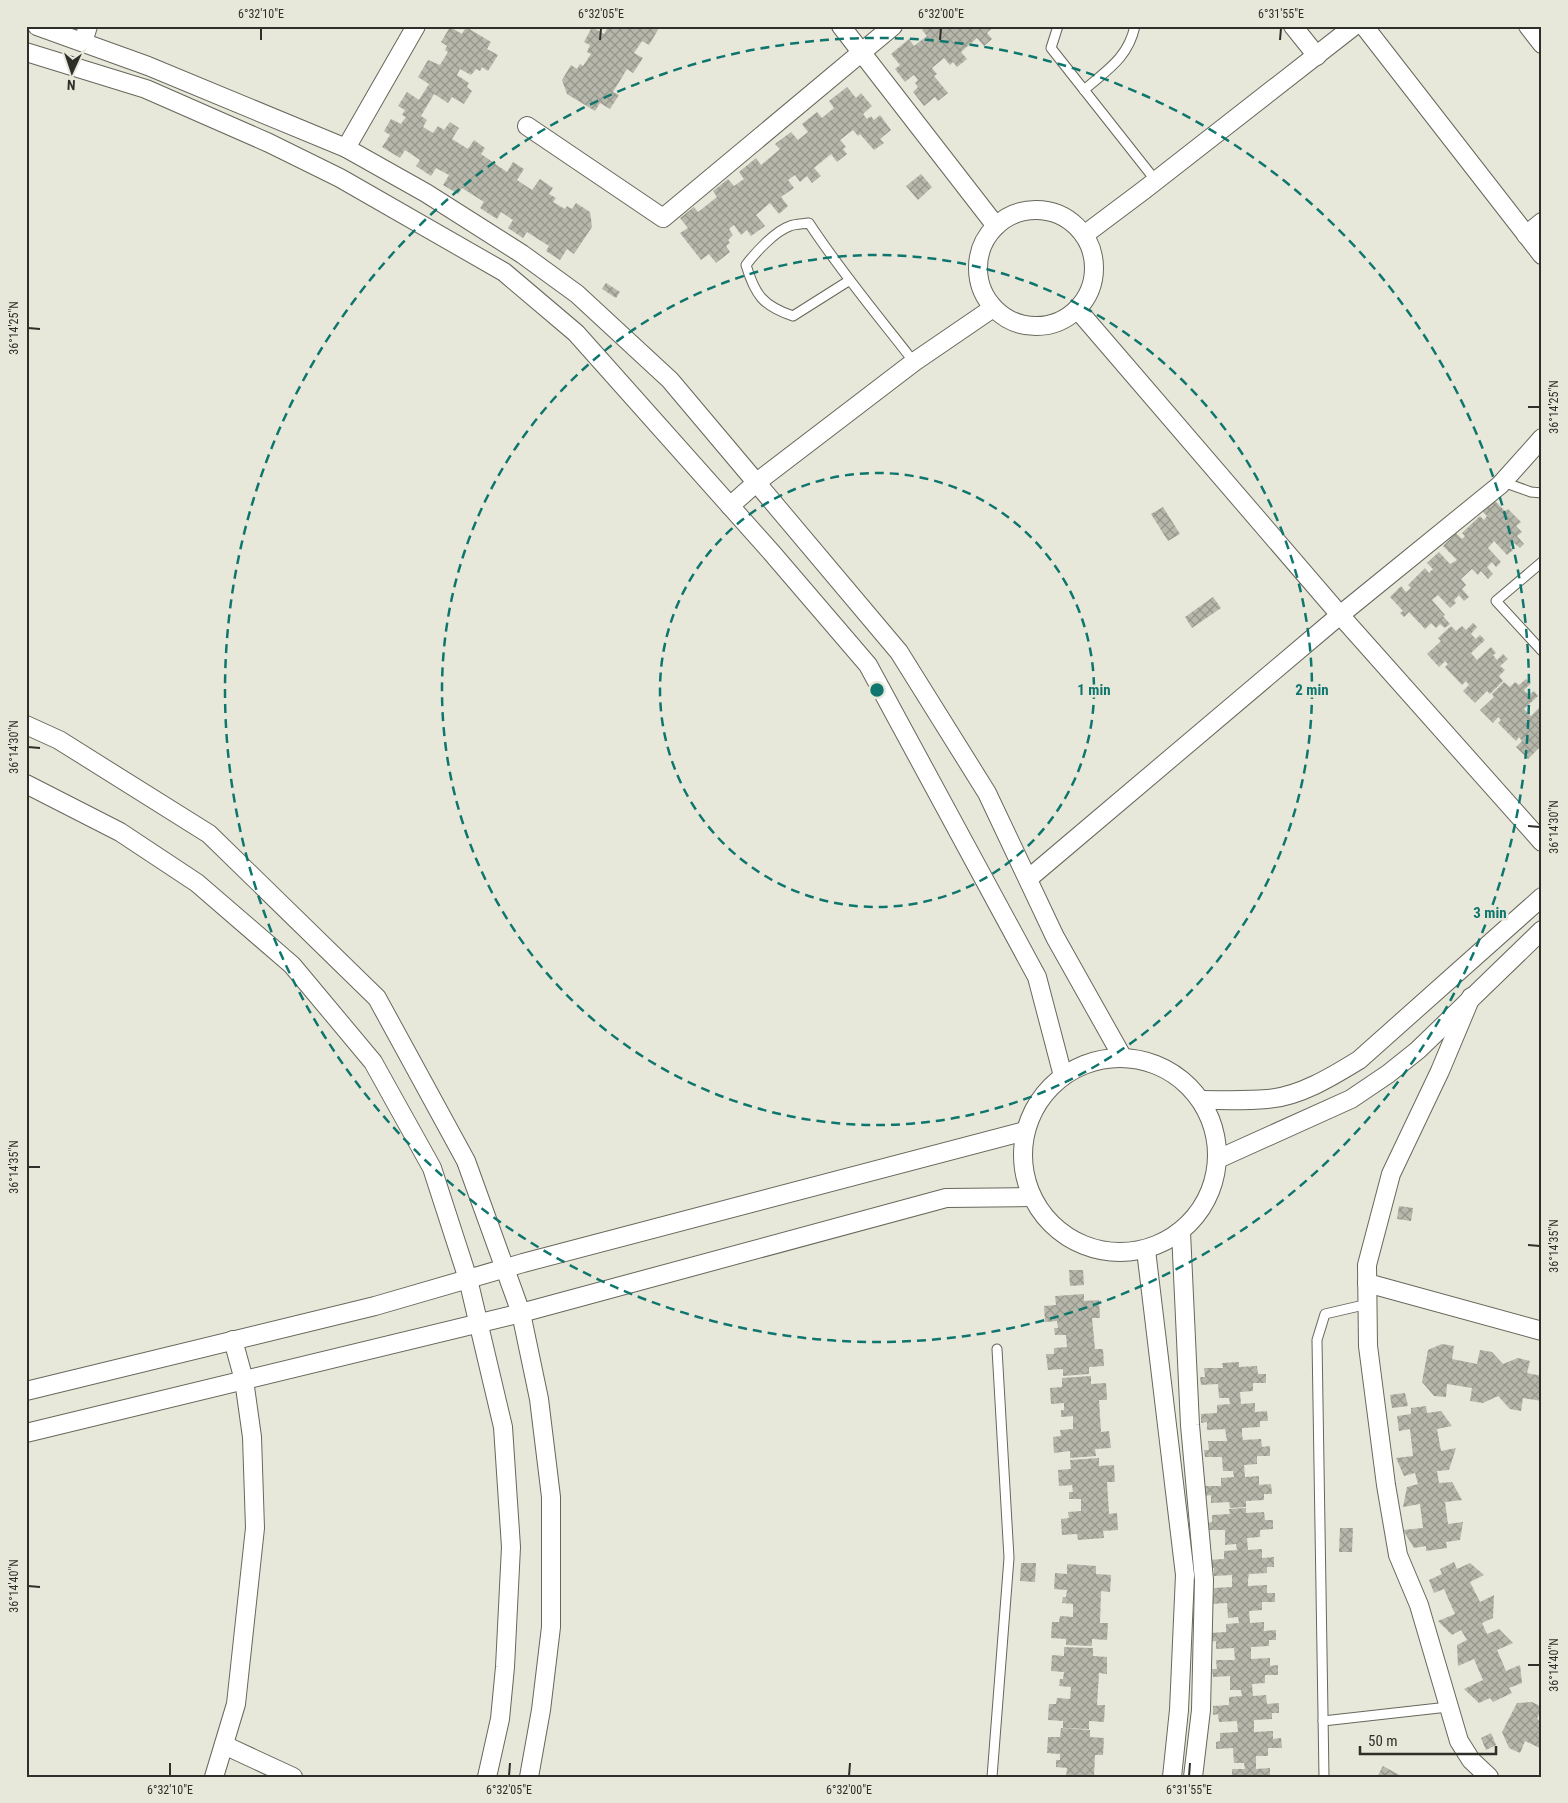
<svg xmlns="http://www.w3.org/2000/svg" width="1568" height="1803" viewBox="0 0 1568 1803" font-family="'Roboto Condensed',sans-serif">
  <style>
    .building { fill: url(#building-cross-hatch) }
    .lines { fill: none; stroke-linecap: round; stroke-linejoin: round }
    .service-casing { stroke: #67675b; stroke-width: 11 }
    .minor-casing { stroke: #67675b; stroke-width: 20 }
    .service { stroke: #fff; stroke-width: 9 }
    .minor { stroke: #fff; stroke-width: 18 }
    .ticks { fill: none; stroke: #2f2f2a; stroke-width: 2 }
    .ring { fill: none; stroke: #0f766e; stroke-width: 2.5; stroke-dasharray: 9 6 }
    .centre { fill: #0f766e; stroke: #e7e8da; stroke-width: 2.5 }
    .ring-label { font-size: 15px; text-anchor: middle; font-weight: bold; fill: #0f766e; stroke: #e7e8da; stroke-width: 5; stroke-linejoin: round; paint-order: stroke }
    .neatline { fill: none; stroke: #2f2f2a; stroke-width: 2 }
    .ticks-label { font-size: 12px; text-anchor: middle; fill: #2f2f2a }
  </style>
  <defs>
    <pattern id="building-cross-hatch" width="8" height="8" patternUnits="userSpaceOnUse" patternTransform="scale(1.25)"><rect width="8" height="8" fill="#b7b8ab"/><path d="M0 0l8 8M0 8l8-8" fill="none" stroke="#95968b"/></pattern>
  </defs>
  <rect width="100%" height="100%" fill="#e7e8da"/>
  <g class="building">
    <path d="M609,26H657L659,28L649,45L642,41L634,53L643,58L633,73L627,69L613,92L619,95L610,109L600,103L595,111L567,94L562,80L571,65L577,69L580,64L583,66L591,54L587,52L590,45L584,42L592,27L604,34Z"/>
    <path d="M926,26L993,27L987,33L992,39L984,46L977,38L961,52L967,59L957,67L953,62L950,65L944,58L932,68L937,74L934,76L948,93L938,101L935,97L924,106L913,92L918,87L915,83L918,80L914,75L905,82L895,69L900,65L891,54L909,39L914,46L927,36L922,30Z"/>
    <path d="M450,27L462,34L466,27L491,42L487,49L498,55L488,71L482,67L480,71L476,69L471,75L460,69L457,75L469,83L467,87L472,91L464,104L452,97L448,103L434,94L421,116L427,120L423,127L433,133L438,126L444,130L450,122L459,128L452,139L468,149L474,140L485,148L481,154L507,172L513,162L524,169L517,180L532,190L540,179L553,188L549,194L556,198L553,202L565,209L567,206L572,209L576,203L590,212L592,227L574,254L567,249L560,260L546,251L549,246L527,232L523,238L508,228L513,220L501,212L497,219L480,208L484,202L462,188L458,194L443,185L449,175L436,168L431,176L416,166L420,160L405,150L400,158L382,147L390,135L384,131L391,119L401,124L406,117L402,115L405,110L398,106L407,92L419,100L429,84L418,77L428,60L440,65L448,52L445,50L447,46L441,42Z"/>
    <path d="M847,87L856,98L861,93L872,106L863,114L867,119L871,116L874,120L880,115L891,130L880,139L884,143L874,150L860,134L858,136L853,130L840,140L846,147L843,149L847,154L837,162L831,154L814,168L821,176L812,183L807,176L800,182L795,175L788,180L794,188L781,197L788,206L779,214L770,203L756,215L765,226L751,236L747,230L741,235L734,225L729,229L733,235L728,240L730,243L726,246L730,252L716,263L709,254L701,260L680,233L688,228L680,218L694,207L698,212L717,197L713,191L728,179L734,186L744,179L739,172L756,158L761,165L780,149L775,144L791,132L798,140L808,132L802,124L817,112L822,118L834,108L829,101Z"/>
    <path d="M921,174L932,187L918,200L906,186Z"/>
    <path d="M606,283L620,292L616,298L602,289Z"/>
    <path d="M1493,499L1505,511L1508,509L1521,522L1516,526L1522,532L1517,536L1524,544L1520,548L1514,543L1510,547L1513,550L1507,555L1494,541L1488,548L1501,562L1496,567L1492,562L1487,567L1493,574L1488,579L1481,571L1478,575L1472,569L1461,579L1466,585L1462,589L1469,597L1464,601L1459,595L1454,600L1456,603L1450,608L1438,595L1432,600L1445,615L1443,616L1450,624L1445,628L1440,624L1436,628L1431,623L1425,629L1409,612L1404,617L1400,613L1403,611L1390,597L1401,586L1406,592L1411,588L1408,585L1425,568L1429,573L1433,569L1427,563L1439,552L1450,564L1454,562L1457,560L1443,546L1456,533L1462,539L1465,536L1462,533L1480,516L1484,520L1487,516L1481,510Z"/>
    <path d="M1163,507L1180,534L1168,541L1151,514Z"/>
    <path d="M1213,597L1221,608L1192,628L1185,617Z"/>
    <path d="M1473,623L1477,627L1471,634L1476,639L1480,635L1485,640L1471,653L1477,660L1491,647L1496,653L1493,655L1497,660L1503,654L1508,659L1500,666L1505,670L1499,676L1503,681L1490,694L1487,691L1475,703L1463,691L1469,685L1466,681L1462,685L1445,667L1448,664L1445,661L1439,667L1427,654L1441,641L1438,638L1451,626L1456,631L1462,626L1466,630Z"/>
    <path d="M1526,679L1531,683L1524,690L1529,695L1534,691L1538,696L1524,709L1531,716L1542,705V748L1540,747L1528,759L1516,747L1522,741L1519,737L1516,741L1498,723L1501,720L1498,717L1493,723L1480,710L1494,697L1492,694L1504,682L1510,687L1515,682L1519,685Z"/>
    <path d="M1399,1206L1413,1208L1411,1221L1397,1219Z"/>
    <path d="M1069,1270H1083L1084,1285L1070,1286Z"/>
    <path d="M1084,1294V1301L1099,1300L1100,1318H1092L1095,1349H1103L1104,1366L1089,1367V1374L1063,1376V1369L1048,1370L1046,1354H1054V1348L1067,1347L1066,1335H1055L1054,1328H1058L1057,1321L1045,1322L1044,1306L1056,1305L1055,1296Z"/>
    <path d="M1442,1344L1454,1346L1452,1359L1477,1364L1480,1350L1492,1352L1503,1364L1518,1358L1530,1361L1527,1373L1542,1376V1401L1523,1398L1521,1411L1510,1409L1498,1396L1483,1403L1470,1401L1472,1388L1447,1384L1446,1397L1434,1396L1422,1382L1428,1350Z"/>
    <path d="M1239,1362V1367L1257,1366L1258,1374H1266V1383H1253V1391L1240,1392L1241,1404L1255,1403V1412L1267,1411L1268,1421H1260V1427L1242,1428V1435L1243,1440L1261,1439L1262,1447L1270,1446V1456H1257V1464L1244,1465L1245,1477L1259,1476V1485L1271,1484L1272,1494H1264V1500L1246,1501V1507L1230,1508L1229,1502L1211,1503V1495L1205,1496V1486H1221V1478L1234,1477L1233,1471H1223L1222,1457H1205L1204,1450H1209L1208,1441H1227L1225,1429L1207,1430V1422L1201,1423V1414L1217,1413V1405L1230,1404L1229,1398H1219L1218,1384L1201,1385L1200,1377H1205L1204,1368H1223L1222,1363Z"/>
    <path d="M1091,1376V1384L1106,1383L1107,1400H1099L1101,1432L1109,1431L1111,1448L1095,1449L1096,1456L1070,1458V1451L1054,1453L1053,1437L1061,1436L1060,1430L1073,1429V1416L1061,1417V1410H1064V1403L1051,1404L1050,1388L1062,1387V1378Z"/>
    <path d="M1405,1393L1408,1406L1392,1408L1390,1395Z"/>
    <path d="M1426,1406L1427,1413L1441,1411L1452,1426L1437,1429L1441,1451L1456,1448L1449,1470L1437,1471L1439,1483L1452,1482L1462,1500L1445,1502L1448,1524L1463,1522L1460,1540L1446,1542L1447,1548L1426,1551V1546L1414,1548L1403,1530L1423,1528L1420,1504L1403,1507L1407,1487L1418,1484L1415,1473L1404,1476L1396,1458L1413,1456L1410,1429L1399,1431L1397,1416L1411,1414V1408Z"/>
    <path d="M1099,1458V1466L1114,1465L1115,1482H1107L1109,1514L1117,1513L1118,1530L1103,1531L1104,1538L1078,1540L1077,1534L1062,1535L1061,1519L1069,1518L1068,1512L1081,1511V1499H1069V1492H1073L1072,1485L1059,1486L1058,1470L1071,1469L1070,1460Z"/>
    <path d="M1246,1508V1513L1264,1512L1265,1520H1273V1529L1260,1530V1537L1247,1538L1248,1550L1262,1549V1558L1274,1557V1567H1267V1573L1249,1574L1248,1580V1586L1267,1585V1593H1275V1602H1262V1610L1249,1611L1250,1623L1264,1622V1631L1276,1630V1640H1269V1646L1251,1647V1659L1270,1658V1666L1278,1665V1675H1265V1683L1252,1684L1253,1696L1266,1695L1267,1704L1279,1703V1713H1272V1719L1254,1720V1732L1273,1731V1739L1281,1738L1282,1748H1268V1756H1256V1769L1270,1768V1777H1232V1769H1245L1244,1763H1234L1233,1748L1216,1749V1742L1220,1741V1733L1238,1732L1237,1721L1219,1722L1218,1714L1213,1715V1706L1229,1705V1697L1242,1696L1241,1690H1230V1676L1213,1677L1212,1669H1217L1216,1660H1235L1234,1648L1216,1649V1641L1210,1642L1209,1633L1226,1632V1624L1239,1623L1238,1617L1228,1618L1227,1603L1210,1604L1209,1596H1214V1588L1232,1587V1575L1214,1576V1568H1208L1207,1560L1224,1559V1551L1237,1550L1236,1544L1225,1545V1530H1208L1207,1523L1212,1522V1515L1230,1514L1229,1509Z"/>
    <path d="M1340,1528H1353L1352,1552H1339Z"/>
    <path d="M1454,1562L1457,1569L1470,1563L1484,1575L1470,1582L1480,1602L1494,1595L1493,1618L1482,1623L1487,1634L1499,1629L1513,1643L1497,1650L1506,1671L1520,1665L1522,1683L1509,1688L1512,1693L1493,1702L1490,1698L1479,1703L1464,1689L1483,1680L1474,1659L1458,1666L1457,1645L1467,1640L1461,1630L1452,1635L1438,1621L1455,1614L1444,1589L1434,1593L1429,1580L1442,1574L1440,1569Z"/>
    <path d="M1021,1563H1036L1035,1582L1020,1581Z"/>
    <path d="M1067,1564L1096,1566V1574L1111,1575L1110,1592L1101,1591L1100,1623H1108L1107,1640L1092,1639V1646L1066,1645V1639L1051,1638L1052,1622H1059L1060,1616L1073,1617V1604L1062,1603L1063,1597H1066L1067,1590L1054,1589L1055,1573L1067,1574Z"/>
    <path d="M1064,1647L1093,1648V1656L1107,1657V1674L1099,1673L1097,1705H1105L1104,1722L1089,1721V1729L1063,1728V1721L1048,1720L1049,1704H1056L1057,1698L1070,1699L1071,1687L1059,1686L1060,1679H1063L1064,1672L1051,1671L1052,1655L1064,1656Z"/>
    <path d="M1532,1702L1542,1707L1537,1719L1542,1721V1749L1525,1741L1520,1753L1509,1748L1502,1732L1517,1703Z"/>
    <path d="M1061,1728L1090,1730V1737L1104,1738L1103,1755H1095L1094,1777H1066L1067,1768L1056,1767V1760H1060V1754L1047,1753L1048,1737H1060Z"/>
    <path d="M1491,1733L1496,1745L1486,1750L1481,1738Z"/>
    <path d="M1383,1766L1403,1777H1377Z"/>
  </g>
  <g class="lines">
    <defs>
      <g id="service">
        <path d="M1058,26L1051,48L1156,181"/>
        <path d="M1084,90C1107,70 1128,58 1135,26"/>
        <path d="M850,280L793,316C763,306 755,295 746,265C755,253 775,231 790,226C795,224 803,224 809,223C841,272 879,317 914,362"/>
        <path d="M1503,482L1531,492L1542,493"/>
        <path d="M1542,562L1496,601L1542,651"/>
        <path d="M1323,1721L1448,1707"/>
        <path d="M992,1777L1009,1558L997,1349"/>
        <path d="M1324,1777L1317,1340L1325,1314L1368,1304"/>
      </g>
      <g id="minor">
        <path d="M37,26L148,66L346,148L426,193L522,254L577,294L670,380L899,652L987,793L1055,937L1123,1058"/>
        <path d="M841,26L996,226"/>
        <path d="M1293,26L1317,56"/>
        <path d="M1364,26L1542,255"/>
        <path d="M1528,26L1542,44"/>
        <path d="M83,42L88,26"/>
        <path d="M26,52L146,89L269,143L340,178L504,272L576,333L772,553L868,665L1037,977L1063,1076"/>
        <path d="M527,126L663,218L893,26"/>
        <path d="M346,148L416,26"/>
        <circle cx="1036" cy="268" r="58"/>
        <path d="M1084,235L1144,190L1354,26"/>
        <path d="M1526,235L1542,222"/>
        <path d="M1077,309L1340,615L1542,842"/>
        <path d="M730,506L757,482L914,362L993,308"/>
        <path d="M26,725L59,740L209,834L377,998L466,1161L521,1313L539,1399L551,1497V1627L541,1710L529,1777"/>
        <path d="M26,784L120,832L197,883L292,965L373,1062L432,1168L468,1279L503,1427L511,1547L505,1667L500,1719L487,1777"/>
        <path d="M1028,879L1340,615L1500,485L1542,438"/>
        <path d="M1471,997L1440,1071L1391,1174L1367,1265L1368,1346L1386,1485L1398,1555L1419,1605L1459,1741L1471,1760L1489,1777"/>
        <circle cx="1120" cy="1155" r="97"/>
        <path d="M1201,1100C1223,1100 1245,1101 1267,1099C1299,1097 1333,1076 1359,1060L1542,897"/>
        <path d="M1218,1159L1351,1099L1388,1074L1418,1050L1542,930"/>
        <path d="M1181,1232L1190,1425L1204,1580L1201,1710L1193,1777"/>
        <path d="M1146,1250L1185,1575L1179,1710L1172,1777"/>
        <path d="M1367,1283L1542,1331"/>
        <path d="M26,1391L375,1306L523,1263L1025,1131"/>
        <path d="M26,1433L521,1313L946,1198L1031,1197"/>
        <path d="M224,1745L293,1777"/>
        <path d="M214,1777L236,1704L255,1528L252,1437L244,1380L233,1340"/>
      </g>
    </defs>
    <use href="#service" class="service-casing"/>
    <use href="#minor" class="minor-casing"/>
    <use href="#service" class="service"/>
    <use href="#minor" class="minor"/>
  </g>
  <path class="ticks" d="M261,40V28M600,40L601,28M940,40L941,28M1280,40L1281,28M28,328L40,329M1528,407H1540M28,747L40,748M1528,826L1540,827M28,1167H40M1528,1245L1540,1246M28,1586L40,1587M1528,1665H1540M170,1776V1763M509,1776L510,1763M849,1776L850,1763M1189,1776L1190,1763"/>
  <g class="ring">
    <circle cx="877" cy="690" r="217"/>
    <circle cx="877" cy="690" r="435"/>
    <circle cx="877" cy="690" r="652"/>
  </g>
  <circle cx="877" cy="690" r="8" class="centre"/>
  <g class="ring-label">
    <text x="1094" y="695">1 min</text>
    <text x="1312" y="695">2 min</text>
    <text x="1490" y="918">3 min</text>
  </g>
  <rect width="1568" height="1803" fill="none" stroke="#e7e8da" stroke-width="55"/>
  <g transform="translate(72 72) rotate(183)" stroke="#e7e8da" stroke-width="4" paint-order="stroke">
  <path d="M0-4L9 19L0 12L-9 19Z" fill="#2f2f2a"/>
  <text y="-8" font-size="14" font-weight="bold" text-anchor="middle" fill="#2f2f2a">N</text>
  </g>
  <path d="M1360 1746v8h136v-8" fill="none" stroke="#2f2f2a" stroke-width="2.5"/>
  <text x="1368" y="1746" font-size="15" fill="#2f2f2a" stroke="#e7e8da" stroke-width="4" paint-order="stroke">50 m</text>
  <rect x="28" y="28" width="1512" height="1748" class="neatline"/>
  <g class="ticks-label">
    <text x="261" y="18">6°32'10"E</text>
    <text x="601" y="18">6°32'05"E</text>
    <text x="941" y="18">6°32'00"E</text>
    <text x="1281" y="18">6°31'55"E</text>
    <text transform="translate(14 328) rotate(-90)" y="4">36°14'25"N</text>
    <text transform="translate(1554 407) rotate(-90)" y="4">36°14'25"N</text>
    <text transform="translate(14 747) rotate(-90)" y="4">36°14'30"N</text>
    <text transform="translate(1554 827) rotate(-90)" y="4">36°14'30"N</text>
    <text transform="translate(14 1167) rotate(-90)" y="4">36°14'35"N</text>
    <text transform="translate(1554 1246) rotate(-90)" y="4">36°14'35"N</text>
    <text transform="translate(14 1586) rotate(-90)" y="4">36°14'40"N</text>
    <text transform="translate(1554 1665) rotate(-90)" y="4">36°14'40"N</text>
    <text x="170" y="1794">6°32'10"E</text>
    <text x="509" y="1794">6°32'05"E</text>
    <text x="849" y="1794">6°32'00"E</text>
    <text x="1189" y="1794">6°31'55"E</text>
  </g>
</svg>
